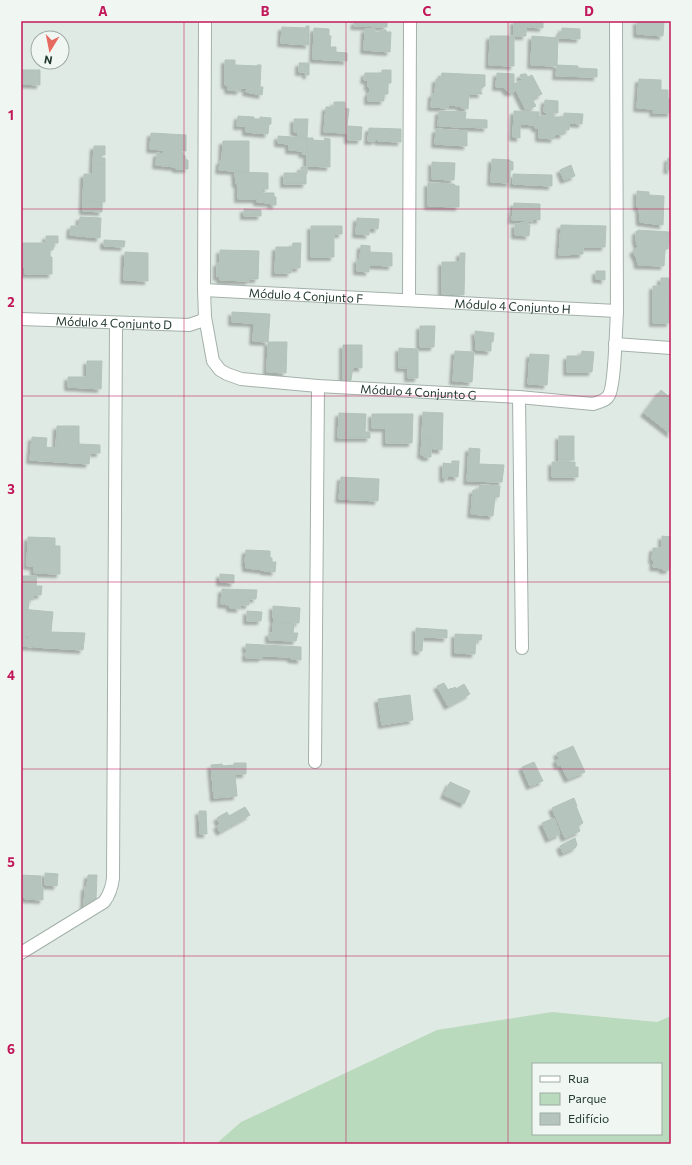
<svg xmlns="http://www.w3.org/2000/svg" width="692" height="1165" viewBox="0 0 692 1165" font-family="Commissioner,sans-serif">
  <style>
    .green { fill: #badabd; fill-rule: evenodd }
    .building { fill: #b5c4bc; stroke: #b3c3b9; filter: url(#shadow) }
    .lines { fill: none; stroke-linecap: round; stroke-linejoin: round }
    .minor-casing { stroke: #a3b1aa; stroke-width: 14 }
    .minor { stroke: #fff; stroke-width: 12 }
    .grid { fill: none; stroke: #c2185b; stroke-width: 1; stroke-opacity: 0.55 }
    .labels { text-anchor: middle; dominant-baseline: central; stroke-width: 3; stroke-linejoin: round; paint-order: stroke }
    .street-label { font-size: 12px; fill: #22392f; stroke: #f0f7f2 }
    .neatline { fill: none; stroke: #c2185b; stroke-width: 1.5 }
    .grid-label { font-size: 13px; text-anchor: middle; font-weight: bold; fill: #c2185b }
  </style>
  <defs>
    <filter id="shadow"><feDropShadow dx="-3.5" dy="3.5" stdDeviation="1" flood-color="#0004"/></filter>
  </defs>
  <rect width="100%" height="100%" fill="#e0eae4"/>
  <path class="green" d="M552,1012L657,1022L671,1016V1144H216L241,1122L437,1030ZM533,1064H661V1134H533Z"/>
  <g class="building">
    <path d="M355,21H387V27L354,26Z"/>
    <path d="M514,21H543V28L526,27V36H514Z"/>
    <path d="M637,21H664L663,36L637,34Z"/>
    <path d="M306,26H309V45L281,43L282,27L306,28Z"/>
    <path d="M314,28L329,29V36H331L330,47H336V52L347,53V61L313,59Z"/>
    <path d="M562,28L580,29V39L559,38L560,32H562Z"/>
    <path d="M365,29H375V32H380V30H386V32H391L390,52L364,50Z"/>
    <path d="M490,36H514V66L489,65Z"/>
    <path d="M532,36L558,38L557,66L531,65Z"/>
    <path d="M225,60H235V65L257,66V65H261L260,87H263L262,95L246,92L247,88H240V91L228,90V85H225Z"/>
    <path d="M299,63H309V75H306V72H299Z"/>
    <path d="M557,65L578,66V68L597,69V77L556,76Z"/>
    <path d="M21,70H40V85L21,84Z"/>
    <path d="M382,70H391V83H388V94H384V101H368V93H370V87H368V80H364L365,73H382Z"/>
    <path d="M442,73L485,75V86L480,89L482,94H469L468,109L461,108V106L448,105V108L431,107L432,94H435L436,79H439L441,78Z"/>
    <path d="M497,73L514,74V92H508L504,87H496Z"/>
    <path d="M523,74H526L528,77L532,75L542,94L532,99L536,106L526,110L514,86V84L522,80L520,75Z"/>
    <path d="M639,79L661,80V90H668V99H671V113H653L654,109L637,108Z"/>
    <path d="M545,100L558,101V113L544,112Z"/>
    <path d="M334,102H345V108L349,109L347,126L362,127L361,140H348V133L324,132L326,107H334Z"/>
    <path d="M439,111L466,112L465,119L487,120V128L438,126Z"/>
    <path d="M514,111L539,112V117H536V125L520,124V138L513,137Z"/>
    <path d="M547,113L553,114V117H564V113L583,114L582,124L569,123V130H564L563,135L555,134L554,139L539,138V128H535L536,117L547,116Z"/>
    <path d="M238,116L254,117V119H260V117L271,118V124H269L268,134L246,132V126H237Z"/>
    <path d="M294,119H308L307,138L298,137V132H294Z"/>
    <path d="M369,128L401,129V142L378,141V138L377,139H375V141H368Z"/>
    <path d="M436,129L467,131V146L435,144Z"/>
    <path d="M151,133L186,135V151L178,150L182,152L185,156L186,160H188V169H176V167L156,165L157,153L163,154L164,150L150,149Z"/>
    <path d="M278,136L307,138V154H302L303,151L289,150V144L278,143Z"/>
    <path d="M307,138H313V140L324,141L325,138L330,139V167L307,166Z"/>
    <path d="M223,141H249V172L219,170L220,161H222Z"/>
    <path d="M94,146H105V155H101V158H105V165L93,164Z"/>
    <path d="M668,158H671V170H667Z"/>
    <path d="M492,159L510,160V161L513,162V170H510V183L491,182Z"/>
    <path d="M432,162L455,163L454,180L432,179Z"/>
    <path d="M93,164L105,165V202L83,201L84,174H93Z"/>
    <path d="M571,165L575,176L564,180L560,170Z"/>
    <path d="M301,167H307V174H306V184H284V173H301Z"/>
    <path d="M235,172L268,173V189H262V193H274V197H276V205H271V203L257,202V199H238V184H236Z"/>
    <path d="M513,174L552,175V186L513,184Z"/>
    <path d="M428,183L454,184L456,186H459V207L428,206Z"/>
    <path d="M637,191L649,192V195L664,196L663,225L640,222L639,207H637Z"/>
    <path d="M83,201L102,202V212L83,211Z"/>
    <path d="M514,203L540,204V220L533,219V221L512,220Z"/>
    <path d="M244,209L261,210V216H244Z"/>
    <path d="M80,217L101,218L100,238L70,235L71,226H79Z"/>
    <path d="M357,218L379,219L378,229L369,228V235L356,234Z"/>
    <path d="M520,223H528V225H530L529,236L515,235V224H520Z"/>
    <path d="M561,225L606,226L605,247H583V254L559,255Z"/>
    <path d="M311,226H342V234H334V257H311Z"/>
    <path d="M638,230L669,232L668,249H665L664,266L638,265L637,259L633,251L638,247L636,240V231L638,232Z"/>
    <path d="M46,236H58V243H54L53,250H50V257H52V274H25V267H21V243H46Z"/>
    <path d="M104,240L125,241L124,247L104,246Z"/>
    <path d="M293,243H301L300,268H291V273H275L276,247H292Z"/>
    <path d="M361,245L370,246V252L392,253V266L369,265V272L357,271V259L360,260Z"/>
    <path d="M220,250L259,251L258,279H249V281L220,280V276L217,277V263H220Z"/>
    <path d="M125,252L148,253V281L124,280Z"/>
    <path d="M460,253H465L464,295L442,294V262H460Z"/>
    <path d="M596,271H605V280L596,279Z"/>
    <path d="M661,278H669L670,323H653V286H661Z"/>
    <path d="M232,312L251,313V323L232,322Z"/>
    <path d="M251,313L270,314L268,342L253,341L254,323H251Z"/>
    <path d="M420,326H435L434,347H420Z"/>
    <path d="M475,331L494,333L493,342H491V351L476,350Z"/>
    <path d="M268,342H287L286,373L267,372Z"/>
    <path d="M343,345H362V368L353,367L351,380L349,381L343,380Z"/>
    <path d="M399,348L418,349V378H408V368H399Z"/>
    <path d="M455,351L474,352L472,382L453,381Z"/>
    <path d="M582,351L594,352L592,372H567V356H581Z"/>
    <path d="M530,354L549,355L547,385L528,384Z"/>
    <path d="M87,361H102L101,389L68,387V377H87Z"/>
    <path d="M661,390L668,396L671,393V434L644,413Z"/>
    <path d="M423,412L443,413L442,450L433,449V444H431V438H422Z"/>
    <path d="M339,413L366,414L365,432H370V438H338Z"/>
    <path d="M372,414H413L412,443H386V428H372Z"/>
    <path d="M57,426H79V444L100,445V453H90L89,464L30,460L32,437L47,438L46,447L56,448Z"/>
    <rect x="559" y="436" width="15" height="24"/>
    <path d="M422,438H431V457H424L425,455H421Z"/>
    <path d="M469,448L480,449L479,464L504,465L502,482L467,481Z"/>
    <path d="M452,461H459L458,477L447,476V479L443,478V463L452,464Z"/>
    <path d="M552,462H575V467H578V477H552Z"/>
    <path d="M341,477L379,479L378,501L339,499Z"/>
    <path d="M480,485L500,486L499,497H495L493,516L471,514L473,490H479Z"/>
    <path d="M662,536L671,537L670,559H671V567H670L669,570H663V568L653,567L654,560H652L653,548H662Z"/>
    <path d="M28,537L55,538V546H60V574L34,573V566H27Z"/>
    <path d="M246,550L270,551V558H272V562H276L275,572L264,571V570L246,568V563H245Z"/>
    <path d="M220,574L234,575V583L220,582Z"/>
    <path d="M21,576H37L36,586H42L41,595H33V600H29L28,610L21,609Z"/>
    <path d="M222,589L257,590L256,599H249V605H240V609L230,608V605L221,604Z"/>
    <path d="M273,606L300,608L299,623L274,622V619L273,618Z"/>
    <path d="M21,609L53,612L51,632L85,633L83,650L34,647V637L21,636Z"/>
    <path d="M247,611L262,612L261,621H247Z"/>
    <path d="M273,623L294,624L293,633H298L296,641L269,640V633H273Z"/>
    <path d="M416,628L447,630V638L423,637L422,651H416Z"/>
    <path d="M455,634L482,635L481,640H476L475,654L455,653Z"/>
    <path d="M21,638L33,639V647L21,646Z"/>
    <path d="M246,644L301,647V660L291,659V657L262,656V658H246V652H250V650H246Z"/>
    <path d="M444,683L448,690L451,688L452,689L455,687L456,689L464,684L470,694L448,706L437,686Z"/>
    <path d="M410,695L413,720L382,725L378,699Z"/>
    <path d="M573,746L585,772L568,779L561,765L558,766L556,760L559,759L557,753Z"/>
    <path d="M534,762L543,781L530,786L522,767Z"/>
    <path d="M234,763H246V774H235L237,796L214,798L211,765L222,764L223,766L234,765Z"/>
    <path d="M450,782L470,791L464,804L444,795Z"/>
    <path d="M574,798L577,806H576L583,823L578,826L580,831L565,838L552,808Z"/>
    <path d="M245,807L250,815L220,832L217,826L220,824L217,818L227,812L229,816Z"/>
    <path d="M199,811H206L207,834H200Z"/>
    <path d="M554,818L560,834L549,839L542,823Z"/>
    <path d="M575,838L577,845L575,848L563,853L560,846Z"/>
    <path d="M45,873L58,874L57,886L45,885Z"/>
    <path d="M21,875L41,876V887H43V900L26,899L21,896Z"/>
    <path d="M88,875H97L96,900L84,907L85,887H87Z"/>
  </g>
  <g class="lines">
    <defs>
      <g id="minor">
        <path id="s1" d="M205,21L204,290L205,317L213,361L220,370L227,374L241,379L318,386L519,397L593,404C599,402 606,401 609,395C615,385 616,326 617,311L616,21"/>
        <path id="s2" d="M204,290L617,311"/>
        <path d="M409,300L410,21"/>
        <path id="s3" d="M21,319L189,325L201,321L205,317"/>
        <path d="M615,344L671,348"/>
        <path d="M519,397L522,648"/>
        <path d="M315,762L318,386"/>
        <path d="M21,953L104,902C110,894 112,887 113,878L116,323"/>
      </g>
    </defs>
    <use href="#minor" class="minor-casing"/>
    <use href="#minor" class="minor"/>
  </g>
  <path class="grid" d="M184,21V1144M346,21V1144M508,21V1144M21,209H671M21,396H671M21,582H671M21,769H671M21,956H671"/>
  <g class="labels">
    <g class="street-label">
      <text stroke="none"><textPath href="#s2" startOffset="102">Módulo 4 Conjunto F</textPath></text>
      <text stroke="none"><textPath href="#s2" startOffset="309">Módulo 4 Conjunto H</textPath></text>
      <text stroke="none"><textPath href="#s3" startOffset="93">Módulo 4 Conjunto D</textPath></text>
      <text stroke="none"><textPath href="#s1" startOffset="553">Módulo 4 Conjunto G</textPath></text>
    </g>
  </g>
  <rect width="692" height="1165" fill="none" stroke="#f0f7f2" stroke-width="44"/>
  <rect x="532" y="1063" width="130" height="72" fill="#f0f7f2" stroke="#9eaba4"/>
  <rect x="540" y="1076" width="20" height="6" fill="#ffffff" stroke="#9eaba4"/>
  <text x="568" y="1083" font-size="12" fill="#22392f">Rua</text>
  <rect x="540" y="1093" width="20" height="12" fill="#badabd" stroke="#9eaba4"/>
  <text x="568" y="1103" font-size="12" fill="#22392f">Parque</text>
  <rect x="540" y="1113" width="20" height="12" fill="#b5c4bc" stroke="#9eaba4"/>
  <text x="568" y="1123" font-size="12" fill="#22392f">Edifício</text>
  <g transform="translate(50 50) rotate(190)"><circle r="19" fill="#f0f7f2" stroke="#9eaba4"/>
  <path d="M0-3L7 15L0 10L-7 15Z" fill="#e76a60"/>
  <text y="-6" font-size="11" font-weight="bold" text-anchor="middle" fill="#22392f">N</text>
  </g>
  <rect x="22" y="22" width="648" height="1121" class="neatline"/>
  <g class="grid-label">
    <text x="103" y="16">A</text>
    <text x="265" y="16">B</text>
    <text x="427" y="16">C</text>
    <text x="589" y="16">D</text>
    <text x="11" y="120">1</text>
    <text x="11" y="307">2</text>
    <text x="11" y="494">3</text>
    <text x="11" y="680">4</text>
    <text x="11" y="867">5</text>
    <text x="11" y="1054">6</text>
  </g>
</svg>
